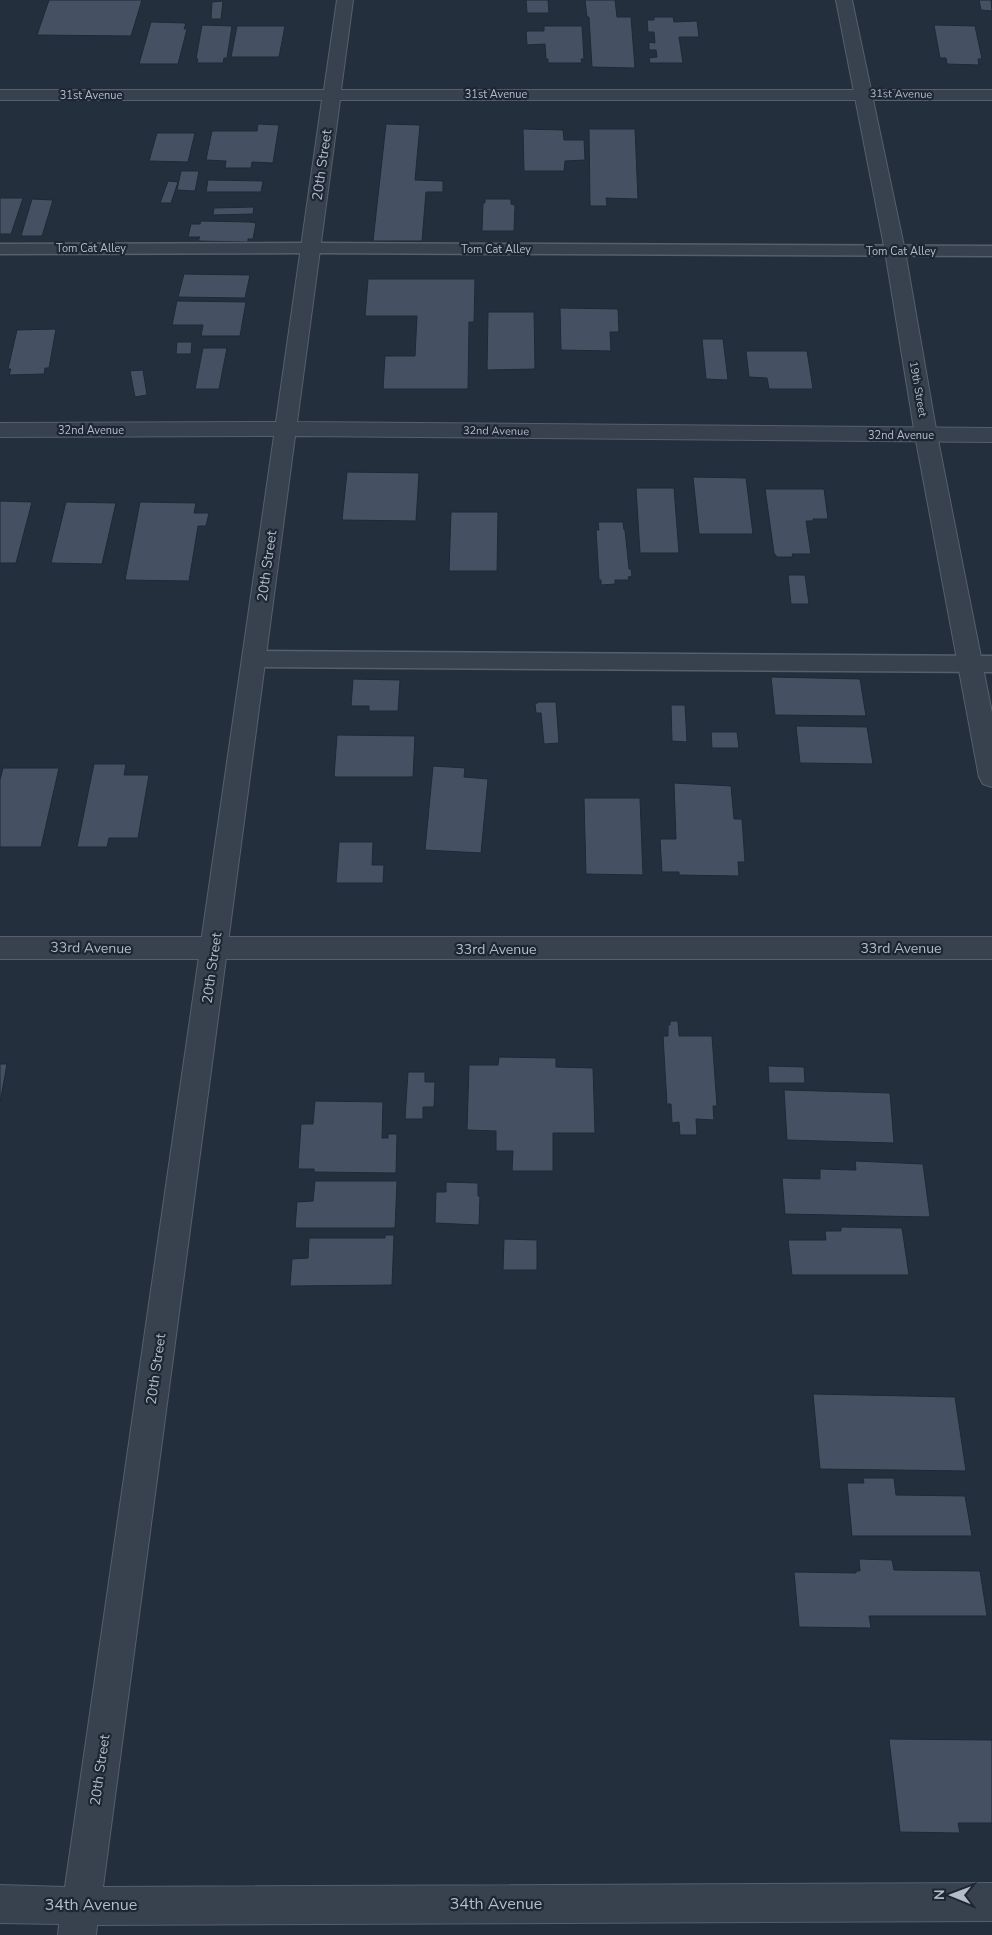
<svg xmlns="http://www.w3.org/2000/svg" width="992" height="1935" viewBox="0 0 992 1935" font-family="'Nunito Sans',sans-serif">
  <style>
    .building { fill: #455162; stroke: #1f2835 }
    .lines { fill: none; stroke-linecap: round; stroke-linejoin: round }
    .service-casing { stroke: #565f6c; stroke-width: 3 }
    .minor-casing { stroke: #565f6c; stroke-width: 2 }
    .tertiary-casing { stroke: #565f6c; stroke-width: 2 }
    .service { fill: #38414e; fill-rule: evenodd }
    .minor { fill: #38414e; fill-rule: evenodd }
    .tertiary { fill: #38414e; fill-rule: evenodd }
    .labels { text-anchor: middle; dominant-baseline: central; stroke-width: 4.5; stroke-linejoin: round; paint-order: stroke }
    .far-street-label { font-size: 11px; fill: #b4bcc9; stroke: #1d2633 }
    .street-label { font-size: 14px; fill: #b4bcc9; stroke: #1d2633 }
    .near-street-label { font-size: 16px; fill: #b4bcc9; stroke: #1d2633 }
  </style>
  <rect width="100%" height="100%" fill="#242f3e"/>
  <g class="building">
    <path d="M49,0H142L131,36L37,35Z"/>
    <path d="M526,0H548L549,13H527Z"/>
    <path d="M585,0H615L617,17H631L635,68L592,67L589,17H587Z"/>
    <path d="M979,0H991L992,11L981,10Z"/>
    <path d="M223,1L221,19H211L212,2Z"/>
    <path d="M654,17H673L674,22L697,21L699,37H679L683,63H650L649,58L657,57L656,50H649V42L655,43L654,32H648L647,20H654Z"/>
    <path d="M151,22L186,23L184,29H187L178,64H139Z"/>
    <path d="M202,25L232,26L227,58H224L223,63H197L198,59H196Z"/>
    <path d="M934,25L975,26L982,59H978L979,65L947,64L946,58H940Z"/>
    <path d="M237,26H285L279,57H231Z"/>
    <path d="M544,26H582L584,59H581L582,63H548V59H546L545,44L527,45L526,31H544Z"/>
    <path d="M258,124L279,125L273,163L252,162L251,168H225L226,161L206,160L212,131H257Z"/>
    <path d="M386,124L420,125L415,180L443,181V192H426L422,241H373Z"/>
    <path d="M523,129L563,130L564,140H584L585,160L565,161L564,171H524Z"/>
    <path d="M589,129H635L638,199L606,198L607,206H590Z"/>
    <path d="M157,133H195L188,162L149,161Z"/>
    <path d="M181,171H199L195,191L177,190Z"/>
    <path d="M208,180L263,181L261,192H206Z"/>
    <path d="M168,181L178,182L171,203H160Z"/>
    <path d="M0,198H23L11,234H0Z"/>
    <path d="M32,199L53,200L42,236H21Z"/>
    <path d="M485,199H511V204L515,205L514,231H482L483,203H485Z"/>
    <path d="M254,207L253,214L213,215L214,208Z"/>
    <path d="M201,221L250,222L256,223L253,239H248V242L198,241L200,237H188L191,224H200Z"/>
    <path d="M184,274L250,275L245,298L178,297Z"/>
    <path d="M368,279H475L474,322H469L468,389H383L385,356H415L417,316H365Z"/>
    <path d="M177,301L246,302L240,336H201L203,325H172Z"/>
    <path d="M560,308L618,309L619,332H610L611,351L561,350Z"/>
    <path d="M488,312H534L535,369L487,370Z"/>
    <path d="M56,329L49,368H45L44,374L9,375L11,369H8L17,330Z"/>
    <path d="M702,339H723L728,380L706,379Z"/>
    <path d="M177,342H192L191,354H176Z"/>
    <path d="M203,348H227L219,389H195Z"/>
    <path d="M746,351H807L813,389H769L767,378L749,377Z"/>
    <path d="M143,370L147,395L135,397L130,371Z"/>
    <path d="M347,472L419,473L416,521L342,520Z"/>
    <path d="M693,477L746,478L753,534H699Z"/>
    <path d="M636,488H674L679,553H640Z"/>
    <path d="M765,489H824L828,519H813V521H806L811,554H792L793,557H777L774,553Z"/>
    <path d="M0,501L32,502L16,563H0Z"/>
    <path d="M66,502L116,503L102,564L51,563Z"/>
    <path d="M140,502L196,503L194,513H209L206,526H198L189,581L125,580Z"/>
    <path d="M451,512H498L497,571H449Z"/>
    <path d="M598,522H623L624,530H625L629,569H631L632,576L628,577L629,580H615V584L601,585V580H599L596,530H599Z"/>
    <path d="M788,575H805L809,604H791Z"/>
    <path d="M771,677L860,679L866,716L775,715Z"/>
    <path d="M353,679L400,680L398,711H369V706H351Z"/>
    <path d="M539,702H556L559,743L544,744L541,713H536L535,704Z"/>
    <path d="M671,705H685L687,742L672,741Z"/>
    <path d="M796,726L867,727L873,764L800,763Z"/>
    <path d="M711,732H737L739,748H712Z"/>
    <path d="M337,735L415,736L413,777H334Z"/>
    <path d="M94,764H126L124,775H149L138,838H109L107,847H77Z"/>
    <path d="M433,766L465,768L464,777L488,779L481,853L425,850Z"/>
    <path d="M3,768H59L41,847H0V780Z"/>
    <path d="M674,783L731,786L734,819H742L745,862H738L739,876L679,875V872H662L660,839H676Z"/>
    <path d="M584,798H640L643,875L586,874Z"/>
    <path d="M339,842H373L372,865H384L383,883H336Z"/>
    <path d="M670,1021H678L679,1036H712L717,1106H713L714,1120L696,1119L697,1135H680L679,1122L672,1123L671,1104H667L663,1036H668V1025H670Z"/>
    <path d="M499,1057L556,1058V1067L593,1068L595,1133H553V1171H512L513,1151H496V1131L467,1130L469,1065H498Z"/>
    <path d="M0,1064H7L0,1103Z"/>
    <path d="M768,1066L804,1067L805,1083H769Z"/>
    <path d="M408,1072H425V1082H435L434,1107H423V1119H405Z"/>
    <path d="M784,1090L890,1093L894,1143L787,1140Z"/>
    <path d="M315,1101L383,1102L382,1138H388V1134H397L396,1173L314,1172V1169H298L301,1124H313Z"/>
    <path d="M855,1161L923,1164L930,1217L785,1214L782,1178L820,1179V1169L856,1170Z"/>
    <path d="M315,1181H397L395,1228H295L297,1202L313,1201Z"/>
    <path d="M446,1182L478,1183V1196H480L479,1225L435,1223L436,1192H446Z"/>
    <path d="M841,1227L902,1228L909,1275H792L788,1240H826L825,1231H841Z"/>
    <path d="M385,1235H394L392,1285L290,1286L292,1259L308,1258L309,1238H385Z"/>
    <path d="M504,1239L537,1240V1270H503Z"/>
    <path d="M813,1394L955,1397L966,1471L820,1469Z"/>
    <path d="M863,1478H894L896,1495L965,1496L972,1536H852L847,1483H864Z"/>
    <path d="M859,1559L892,1560L894,1570L980,1571L987,1616H869L871,1628L799,1627L794,1572L856,1573V1571H860Z"/>
    <path d="M889,1739L992,1740V1823H958L960,1833L900,1832Z"/>
  </g>
  <g class="lines">
    <defs>
      <g id="service">
        <path d="M311,243L992,246V256L311,253L0,254V244Z"/>
        <path d="M255,651L992,656V672L255,667L247,665L244,659L247,653Z"/>
      </g>
      <path id="minor" d="M337,0H353L341,90H992V100H340L297,422L992,428V442L295,436L103,1887L992,1883V1921L97,1925L96,1935H58L59,1924L0,1923V1885L65,1887L274,436L0,437V423L276,422L322,100H0V90H324Z"/>
      <g id="tertiary">
        <path d="M836,0H852L905,251L937,435L992,713V787L983,784L979,777L915,435L885,251Z"/>
        <rect x="0" y="937" width="992" height="22"/>
      </g>
    </defs>
    <use href="#service" class="service-casing"/>
    <use href="#minor" class="minor-casing"/>
    <use href="#tertiary" class="tertiary-casing"/>
    <use href="#service" class="service"/>
    <use href="#minor" class="minor"/>
    <use href="#tertiary" class="tertiary"/>
  </g>
  <g class="labels">
    <g class="far-street-label">
      <text x="496" y="94">31st Avenue</text>
      <text transform="translate(901 94) rotate(1)">31st Avenue</text>
      <text x="91" y="95">31st Avenue</text>
      <text x="91" y="248">Tom Cat Alley</text>
      <text x="496" y="249">Tom Cat Alley</text>
      <text x="901" y="251">Tom Cat Alley</text>
      <text transform="translate(918 389) rotate(80)">19th Street</text>
      <text x="91" y="430">32nd Avenue</text>
      <text transform="translate(496 431) rotate(1)">32nd Avenue</text>
      <text x="901" y="435">32nd Avenue</text>
    </g>
    <g class="street-label">
      <text transform="translate(322 165) rotate(-82)">20th Street</text>
      <text transform="translate(267 566) rotate(-82)">20th Street</text>
      <text transform="translate(91 948) rotate(1)">33rd Avenue</text>
      <text x="901" y="948">33rd Avenue</text>
      <text x="496" y="949">33rd Avenue</text>
      <text transform="translate(212 968) rotate(-82)">20th Street</text>
      <text transform="translate(156 1369) rotate(-82)">20th Street</text>
      <text transform="translate(100 1770) rotate(-82)">20th Street</text>
    </g>
    <g class="near-street-label">
      <text x="496" y="1904">34th Avenue</text>
      <text x="91" y="1905">34th Avenue</text>
    </g>
  </g>
  <g transform="translate(952 1895) rotate(271)" stroke="#1d2633" stroke-width="4" paint-order="stroke">
  <path d="M0-4L9 19L0 12L-9 19Z" fill="#b4bcc9"/>
  <text y="-8" font-size="14" font-weight="bold" text-anchor="middle" fill="#b4bcc9">N</text>
  </g>
</svg>
